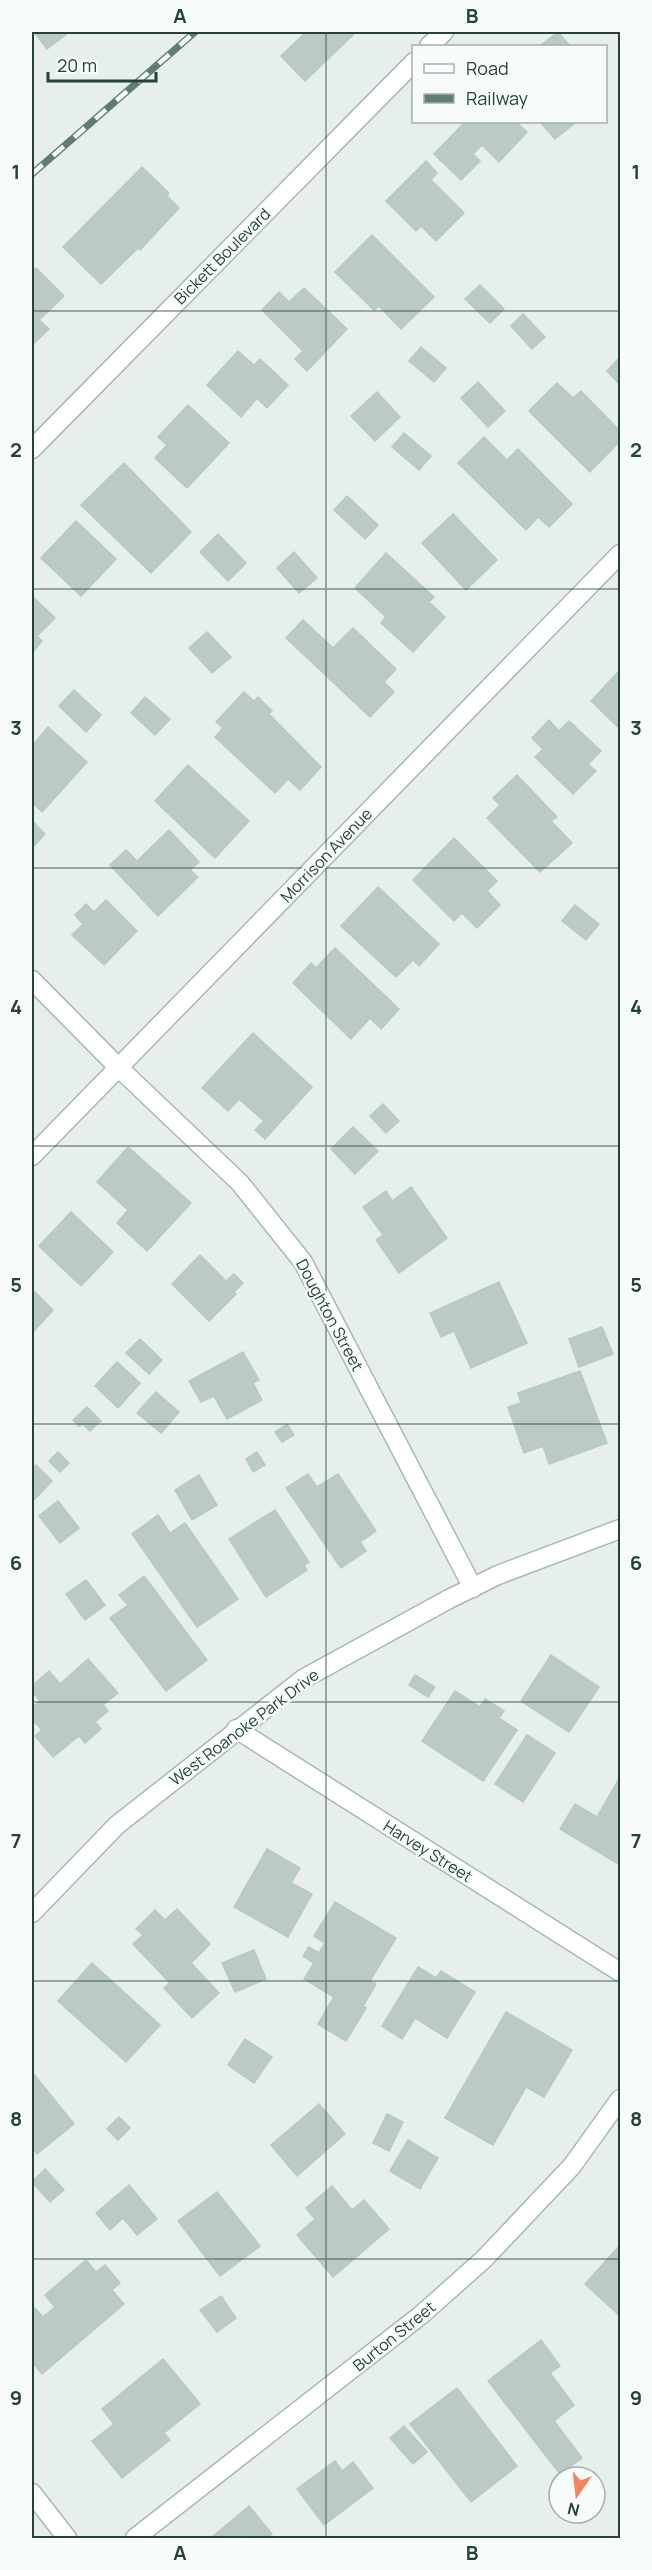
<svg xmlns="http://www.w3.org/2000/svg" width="652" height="2570" viewBox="0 0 652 2570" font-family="Manrope,sans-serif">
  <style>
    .building { fill: #bbcac4; stroke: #b8c9c2; stroke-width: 1.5 }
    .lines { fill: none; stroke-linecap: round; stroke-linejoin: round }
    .minor-casing { stroke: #a8b8b2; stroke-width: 21 }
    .minor { stroke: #fff; stroke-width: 18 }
    .rail-casing { stroke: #5f7d75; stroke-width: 7 }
    .rail { stroke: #f7fbf9; stroke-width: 4.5; stroke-dasharray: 14; stroke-linecap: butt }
    .grid { fill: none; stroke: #24423a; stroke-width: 1.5; stroke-opacity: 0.55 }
    .labels { text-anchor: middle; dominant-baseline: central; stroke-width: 5; stroke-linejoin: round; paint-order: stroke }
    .street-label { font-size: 16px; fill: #24423a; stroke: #f7fbf9 }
    .neatline { fill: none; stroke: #24423a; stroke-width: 2 }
    .grid-label { font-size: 20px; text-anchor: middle; font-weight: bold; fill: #24423a }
  </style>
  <rect width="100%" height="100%" fill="#e6efeb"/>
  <g class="building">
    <path d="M34,32H69L47,49Z"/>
    <path d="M306,32H356L305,81L281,56Z"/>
    <path d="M558,32L570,46H540Z"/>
    <path d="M465,122H516L527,132L499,162L482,145L473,154L480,161L461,180L434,154Z"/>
    <path d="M540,122H576L555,139Z"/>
    <path d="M426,161L437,173L431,180L464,213L436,241L421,226L416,231L386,201Z"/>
    <path d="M142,167L169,193L167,196L179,208L140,250L138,248L101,284L63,247Z"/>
    <path d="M372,235L434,297L401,329L379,306L374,310L335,272Z"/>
    <path d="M36,268L64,296L39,320L49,329L32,345V272Z"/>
    <path d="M480,285L504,309L490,323L465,299Z"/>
    <path d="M304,288L347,329L307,371L295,359L303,351L262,310L279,292L289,302Z"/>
    <path d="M523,314L545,337L532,349L511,326Z"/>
    <path d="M421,347L446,368L434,382L409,361Z"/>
    <path d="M238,351L254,365L260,359L288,385L267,408L257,398L241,417L207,385Z"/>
    <path d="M620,357V385L607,371Z"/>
    <path d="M478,382L505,411L488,427L461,398Z"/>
    <path d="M557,383L573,398L581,391L620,431V441L590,472L529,411Z"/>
    <path d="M377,392L400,417L375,441L351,416Z"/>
    <path d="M188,405L229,443L187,488L155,458L167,445L158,437Z"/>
    <path d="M404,433L431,456L419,470L392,447Z"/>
    <path d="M484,437L507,460L518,449L572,504L549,527L538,517L526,530L458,463Z"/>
    <path d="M124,463L191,532L151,573L81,505Z"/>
    <path d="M347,496L378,525L365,539L334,510Z"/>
    <path d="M453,514L497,560L466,590L422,543Z"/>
    <path d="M76,521L116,559L81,596L41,558Z"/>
    <path d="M218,534L246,563L228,581L200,552Z"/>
    <path d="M294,552L317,578L299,593L277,568Z"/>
    <path d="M386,553L434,597L429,602L445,617L413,652L381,623L386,617L355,588Z"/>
    <path d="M32,596L55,618L37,636L42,641L32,653Z"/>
    <path d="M303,620L333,648L353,628L396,669L384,682L394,692L370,717L286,638Z"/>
    <path d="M207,632L231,657L212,673L189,648Z"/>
    <path d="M620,670V729L591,701Z"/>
    <path d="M74,690L101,715L86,732L59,706Z"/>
    <path d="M244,692L254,701L258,697L272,711L269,714L321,767L300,790L288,779L275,793L215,737L223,728L216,722Z"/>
    <path d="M145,697L170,719L155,735L131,713Z"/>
    <path d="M549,720L559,731L569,721L601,751L588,764L596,771L573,794L535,757L543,749L532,738Z"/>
    <path d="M48,727L87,762L42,812L32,802V746Z"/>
    <path d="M188,765L249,821L215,858L155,801Z"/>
    <path d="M517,775L557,817L551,821L572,843L540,872L487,818L500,805L493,798Z"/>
    <path d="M32,821L45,834L32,848Z"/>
    <path d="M169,830L199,862L190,870L198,877L158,916L110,865L126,850L137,861Z"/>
    <path d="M454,838L497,881L487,891L500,905L477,928L462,913L454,921L413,880Z"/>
    <path d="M378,887L439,944L419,966L413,960L396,977L341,926Z"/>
    <path d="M106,900L137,931L104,965L72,935L83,924L75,915L86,904L94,912Z"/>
    <path d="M575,905L599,924L586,940L562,921Z"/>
    <path d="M335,948L399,1009L381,1029L370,1018L351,1039L293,983L311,963L316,968Z"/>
    <path d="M253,1033L312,1087L265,1139L255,1130L264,1121L239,1099L228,1111L202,1088Z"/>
    <path d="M383,1104L399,1121L386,1133L370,1116Z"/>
    <path d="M353,1127L378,1151L355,1174L331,1149Z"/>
    <path d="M128,1147L191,1203L147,1251L117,1223L128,1210L97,1182Z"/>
    <path d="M411,1187L447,1238L399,1273L376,1240L383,1235L363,1207L386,1191L392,1201Z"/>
    <path d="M71,1212L113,1252L81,1286L39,1246Z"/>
    <path d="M200,1255L226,1281L234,1274L243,1283L234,1292L236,1294L209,1321L172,1284Z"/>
    <path d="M499,1282L527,1343L471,1368L454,1331L441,1337L430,1313Z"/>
    <path d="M32,1289L53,1310L32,1333Z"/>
    <path d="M602,1327L613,1354L579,1367L569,1339Z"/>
    <path d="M140,1339L162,1360L149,1374L126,1353Z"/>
    <path d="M243,1352L259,1380L253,1383L262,1400L227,1419L214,1396L201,1402L189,1381Z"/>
    <path d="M117,1362L140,1383L118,1408L95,1386Z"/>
    <path d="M580,1371L607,1443L549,1464L543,1446L524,1453L508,1407L521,1403L518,1393Z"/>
    <path d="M156,1392L179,1412L161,1433L137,1413Z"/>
    <path d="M87,1407L101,1421L90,1431L83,1424L79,1426L73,1420Z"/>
    <path d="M287,1424L294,1435L282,1442L275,1432Z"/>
    <path d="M58,1452L69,1463L60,1472L49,1461Z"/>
    <path d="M257,1452L265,1465L253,1472L246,1459Z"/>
    <path d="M36,1465L52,1481L32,1502V1470Z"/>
    <path d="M308,1474L317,1487L338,1474L376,1531L360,1542L366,1551L341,1568L286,1488Z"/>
    <path d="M199,1475L217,1505L192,1520L175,1490Z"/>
    <path d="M58,1501L79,1528L60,1543L39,1516Z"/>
    <path d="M275,1510L309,1562L304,1565L307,1570L266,1597L229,1539Z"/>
    <path d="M158,1515L170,1533L185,1523L238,1599L197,1627L132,1534Z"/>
    <path d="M144,1576L207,1660L166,1691L110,1618L128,1605L119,1595Z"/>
    <path d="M86,1580L105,1605L85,1620L66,1594Z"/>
    <path d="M551,1655L599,1687L569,1732L521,1701Z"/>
    <path d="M88,1659L118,1693L103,1705L108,1711L95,1722L101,1729L85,1743L79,1736L53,1757L35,1736L42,1730L32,1719V1708L40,1701L32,1691V1686L49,1671L60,1684Z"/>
    <path d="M415,1675L435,1687L428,1697L409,1685Z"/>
    <path d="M455,1691L480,1707L485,1699L504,1711L499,1718L517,1730L483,1781L422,1741Z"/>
    <path d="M527,1735L555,1753L523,1802L495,1784Z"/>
    <path d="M620,1777V1865L560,1829L575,1804L597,1817Z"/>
    <path d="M267,1849L300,1868L291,1883L312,1894L288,1937L234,1907Z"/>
    <path d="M335,1902L396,1938L370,1981L376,1984L363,2006L366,2008L346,2041L318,2024L334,1997L304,1979L314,1963L303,1956L309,1947L319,1953L325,1943L314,1936Z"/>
    <path d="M177,1909L210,1944L191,1963L219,1993L192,2018L164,1988L170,1983L133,1944L143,1935L136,1929L155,1910L165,1920Z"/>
    <path d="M254,1950L266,1979L235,1992L222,1963Z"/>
    <path d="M92,1963L160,2025L126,2062L58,2001Z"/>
    <path d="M418,1967L436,1978L441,1971L475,1992L447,2038L415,2018L402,2039L382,2026Z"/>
    <path d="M506,2012L572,2050L544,2097L526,2087L493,2145L445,2118Z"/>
    <path d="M245,2039L272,2057L254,2083L228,2065Z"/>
    <path d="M32,2072L74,2124L37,2154L32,2148Z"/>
    <path d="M319,2104L345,2134L297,2176L271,2145Z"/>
    <path d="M387,2114L403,2122L389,2151L373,2143Z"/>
    <path d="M119,2117L130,2128L118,2140L107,2129Z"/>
    <path d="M408,2140L438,2158L420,2189L390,2171Z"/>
    <path d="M45,2169L64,2190L50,2202L32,2182Z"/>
    <path d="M129,2185L157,2219L137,2235L123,2218L110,2230L96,2213Z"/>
    <path d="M332,2186L352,2210L364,2200L389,2229L333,2277L297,2235L315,2219L306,2208Z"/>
    <path d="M217,2192L260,2246L220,2276L178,2221Z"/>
    <path d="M620,2245V2316L585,2284Z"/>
    <path d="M86,2260L96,2272L105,2265L120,2283L112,2290L124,2304L42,2374L32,2362V2311L35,2308L43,2317L55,2307L45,2295Z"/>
    <path d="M221,2296L236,2318L217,2332L200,2310Z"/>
    <path d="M541,2340L560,2366L550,2373L574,2405L554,2421L582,2458L560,2474L488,2381Z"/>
    <path d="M163,2359L200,2404L164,2433L170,2440L122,2478L92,2441L114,2424L102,2409Z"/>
    <path d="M457,2388L517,2466L471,2502L410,2424Z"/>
    <path d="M404,2426L427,2452L413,2464L390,2438Z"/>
    <path d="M335,2461L342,2471L353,2462L373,2488L324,2525L297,2489Z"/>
    <path d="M249,2506L272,2534L266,2538H211Z"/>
  </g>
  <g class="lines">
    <defs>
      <g id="minor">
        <path d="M429,46L444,32"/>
        <path d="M32,449L414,62"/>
        <path d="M32,980L118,1067L240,1183L303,1262L473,1588"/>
        <path d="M32,1156L620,554"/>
        <path d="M236,1729L620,1972"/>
        <path d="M32,1913L117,1825L303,1679L449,1599L498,1575L620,1529"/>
        <path d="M32,2493L67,2538"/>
        <path d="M135,2538L421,2315L484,2259L572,2166L620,2099"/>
      </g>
    </defs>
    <use href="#minor" class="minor-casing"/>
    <use href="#minor" class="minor"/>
    <defs>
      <path id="rail" d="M32,174L195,32"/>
    </defs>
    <use href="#rail" class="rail-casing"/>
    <use href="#rail" class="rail"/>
  </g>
  <path class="grid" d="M326,32V2538M32,311H620M32,589H620M32,868H620M32,1146H620M32,1424H620M32,1702H620M32,1981H620M32,2259H620"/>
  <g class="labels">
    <g class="street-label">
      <text transform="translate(222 256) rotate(-45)">Bickett Boulevard</text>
      <text transform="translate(326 855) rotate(-46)">Morrison Avenue</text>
      <text transform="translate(330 1315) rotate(62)">Doughton Street</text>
      <text transform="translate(244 1727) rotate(-37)">West Roanoke Park Drive</text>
      <text transform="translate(428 1851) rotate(32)">Harvey Street</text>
      <text transform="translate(394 2336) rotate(-39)">Burton Street</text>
    </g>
  </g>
  <rect width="652" height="2570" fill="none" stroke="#f7fbf9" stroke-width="66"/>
  <rect x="412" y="45" width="195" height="78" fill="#f7fbf9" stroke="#a3b1ad" stroke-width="1.5"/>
  <rect x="424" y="64" width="30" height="9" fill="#ffffff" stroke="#a3b1ad" stroke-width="1.5"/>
  <text x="466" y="75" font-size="18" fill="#24423a">Road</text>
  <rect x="424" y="94" width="30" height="9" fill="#5f7d75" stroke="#a3b1ad" stroke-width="1.5"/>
  <text x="466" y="105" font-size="18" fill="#24423a">Railway</text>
  <g transform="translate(577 2495) rotate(194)"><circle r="28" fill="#f7fbf9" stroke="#a3b1ad" stroke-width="1.5"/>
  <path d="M0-4.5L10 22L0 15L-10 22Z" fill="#f4845f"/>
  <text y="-9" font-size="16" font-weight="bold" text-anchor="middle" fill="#24423a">N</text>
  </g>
  <path d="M48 72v9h108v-9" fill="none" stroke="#24423a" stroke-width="3"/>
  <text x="57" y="72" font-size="18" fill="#24423a" stroke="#f7fbf9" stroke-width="4.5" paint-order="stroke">20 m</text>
  <rect x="33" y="33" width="586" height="2504" class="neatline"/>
  <g class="grid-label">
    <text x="180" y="23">A</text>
    <text x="472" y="23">B</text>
    <text x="16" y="179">1</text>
    <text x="636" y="179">1</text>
    <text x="16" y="457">2</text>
    <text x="636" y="457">2</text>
    <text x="16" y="735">3</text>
    <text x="636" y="735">3</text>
    <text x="16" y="1014">4</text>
    <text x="636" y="1014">4</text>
    <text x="16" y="1292">5</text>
    <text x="636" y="1292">5</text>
    <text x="16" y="1570">6</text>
    <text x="636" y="1570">6</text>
    <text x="16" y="1848">7</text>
    <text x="636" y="1848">7</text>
    <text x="16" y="2126">8</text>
    <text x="636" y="2126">8</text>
    <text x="16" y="2405">9</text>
    <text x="636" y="2405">9</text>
    <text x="180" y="2560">A</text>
    <text x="472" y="2560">B</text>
  </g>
</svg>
